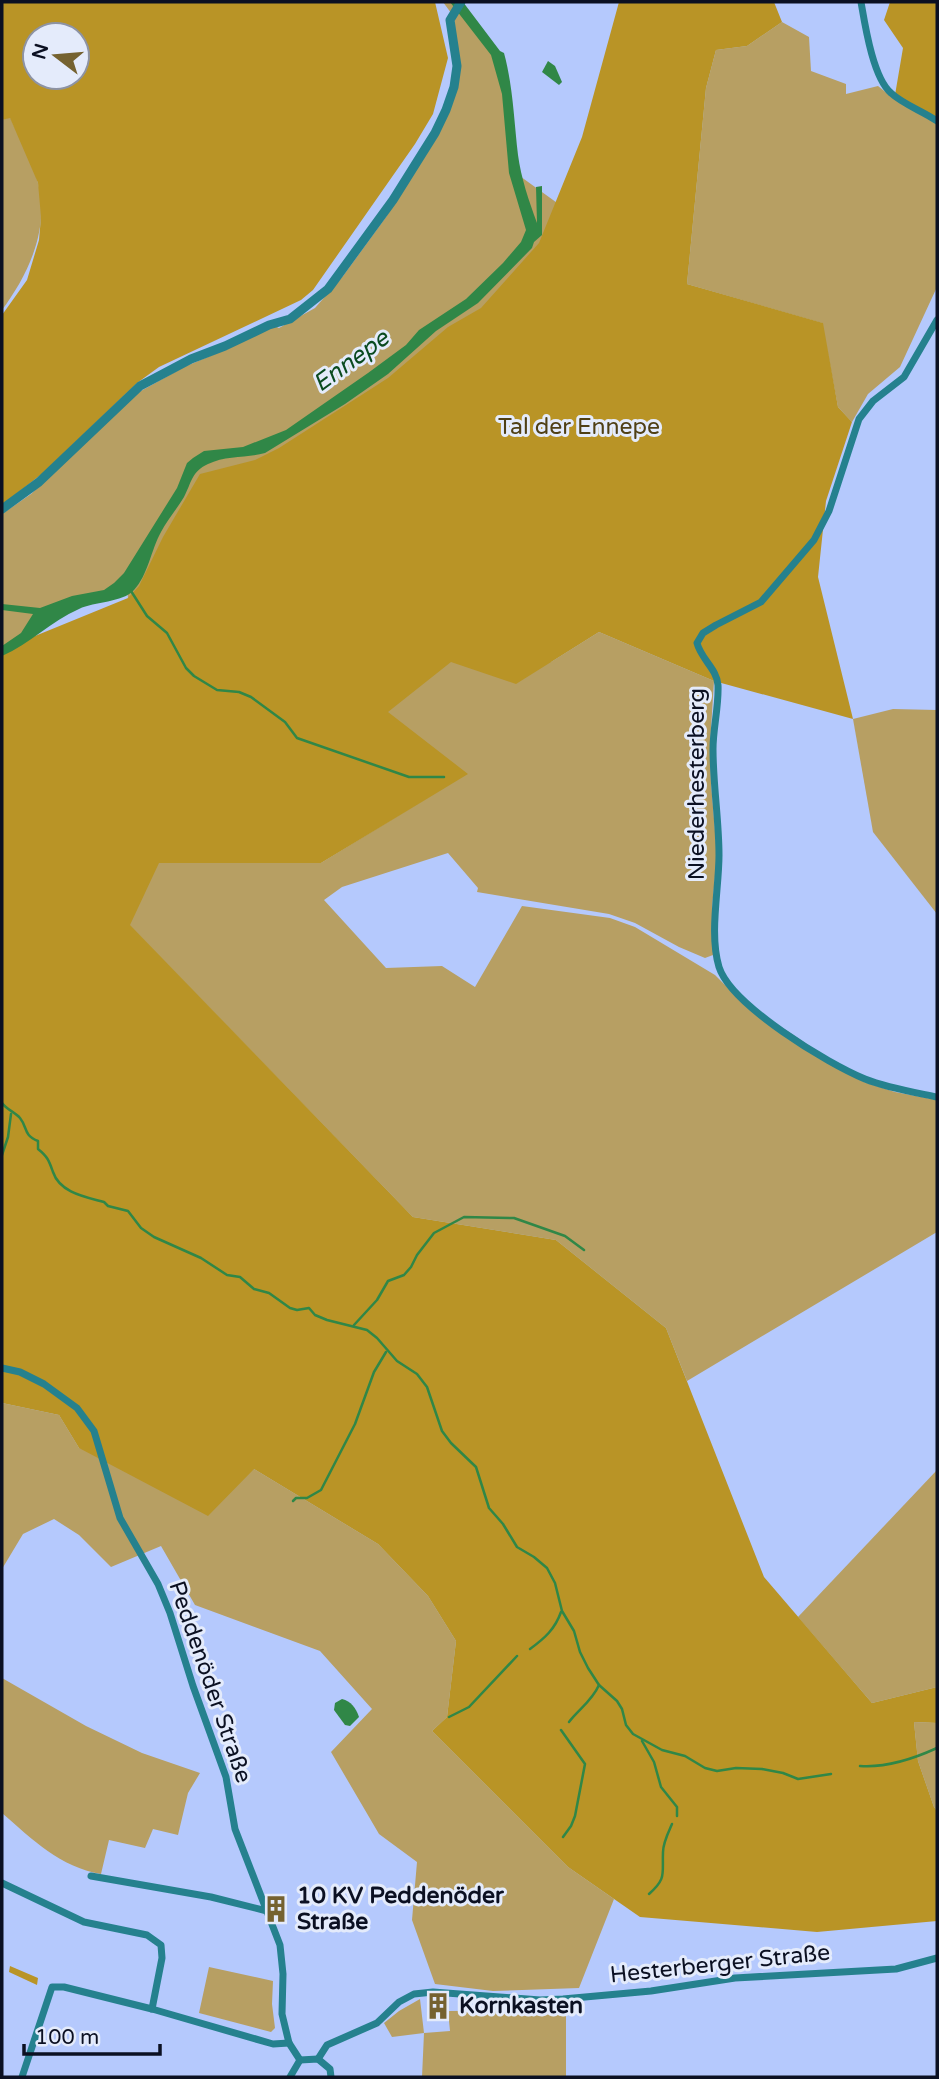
<svg xmlns="http://www.w3.org/2000/svg" width="939" height="2079" viewBox="0 0 939 2079" font-family="'Varela Round',sans-serif">
  <style>
    .green { fill: #b79f63 }
    .forest { fill: #b99426; fill-rule: evenodd }
    .water { fill: #308747 }
    .lines { fill: none; stroke-linecap: round; stroke-linejoin: round }
    .stream { stroke: #308747; stroke-width: 2.5 }
    .minor { stroke: #25818e; stroke-width: 7 }
    .tertiary { stroke: #25818e; stroke-width: 9 }
    .labels { text-anchor: middle; dominant-baseline: central; stroke-width: 6; stroke-linejoin: round; paint-order: stroke }
    .park-label { font-size: 23px; fill: #4f3f14; stroke: #e4ebfb }
    .street-label { font-size: 23px; fill: #0b1022; stroke: #e4ebfb }
    .poi-label { font-size: 23px; font-weight: bold; fill: #0b1022; stroke: #e4ebfb; text-anchor: start }
    .water-label { font-size: 24px; font-style: italic; fill: #0a4a1f; stroke: #e4ebfb }
  </style>
  <rect width="100%" height="100%" fill="#b5c9fd"/>
  <g class="green">
    <path d="M443,2H458L501,61L517,174L675,288L551,662L599,632L714,681L710,745L711,783L717,855L712,908L713,955L705,958L679,947L635,923L609,914L477,892L478,888L448,853L342,887L324,900L386,968L442,966L475,987L522,906L610,918L635,927L715,975L739,999L864,1082L895,1092L937,1100V1232L687,1381L666,1328L556,1240L413,1217L129,925L158,863H321L453,782L132,642L127,588L92,597L2,651V514L31,494L139,392L184,367L222,351L268,323L279,328L315,308L343,276L386,217L439,131L459,82L454,17Z"/>
    <path d="M782,22L809,37L811,71L846,84V94L878,86L893,98L937,123V287L900,367L868,394L852,422L838,407L822,323L687,284L706,88L716,50L747,46Z"/>
    <path d="M10,117C19,138 32,161 38,183C50,229 28,275 2,310V120Z"/>
    <path d="M893,709L937,710V914L873,832L853,719Z"/>
    <path d="M2,1403L59,1415L79,1448L254,1469L378,1544L428,1596L456,1641L447,1717L432,1731L568,1867L614,1899L579,1988L493,1991L435,1984L412,1920L417,1862L379,1834L331,1752L372,1709L320,1651L195,1605L161,1546L111,1567L79,1535L54,1519L23,1534L2,1569Z"/>
    <path d="M937,1470V1687L872,1703L798,1617Z"/>
    <path d="M2,1678L86,1726L142,1753L200,1773L188,1793L178,1835L153,1829L145,1848L109,1840L101,1874C60,1867 33,1840 2,1813Z"/>
    <path d="M914,1722L937,1723V1811L934,1807L918,1761Z"/>
    <path d="M209,1967L273,1981L272,2004L275,2028L271,2032L199,2013Z"/>
    <path d="M420,1999L424,2033L450,2031L448,2011L566,2010V2077H422L424,2033L392,2037L384,2023L399,2011Z"/>
  </g>
  <g class="forest">
    <path d="M2,2H435L448,58L433,114L415,144L313,290L301,300L159,367L137,383L43,473L2,505V315L27,280L39,240L41,217L38,183L10,118L2,120ZM35,35H77V77H35Z"/>
    <path d="M619,2H774L782,22L747,46L716,50L706,88L687,284L823,323L838,407L852,422L826,501L818,577L853,719L714,681L599,632L516,684L451,662L388,712L468,774L321,863H159L130,925L413,1217L556,1240L666,1328L764,1577L872,1703L937,1687V1723L914,1722L918,1761L934,1807L937,1811V1921L817,1932L640,1917L568,1867L432,1731L447,1717L456,1641L428,1596L378,1544L254,1469L208,1516L79,1448L59,1415L2,1403V646L35,636L128,598L139,586L163,537L200,474L255,460L279,448L388,378L448,327L481,308L539,243L582,137Z"/>
    <path d="M890,2H937V119L895,95L903,48L884,20Z"/>
    <path d="M10,1966L38,1978L37,1985L9,1972Z"/>
  </g>
  <g class="water">
    <path d="M450,2H463L500,51L504,53C513,86 514,121 518,155C521,178 529,201 537,223L536,187L542,186V235L534,242L532,248L478,303L436,331L388,374L345,404L265,453C247,458 226,455 208,464C191,472 192,482 184,497C177,509 167,520 161,532C151,550 148,575 134,590C122,603 95,601 79,609C51,621 30,644 2,656V646L21,633L33,614L2,610V604L40,608L72,596L104,590L114,583L124,573L177,488L187,463L193,458L204,451L243,447L286,430L368,373L406,345L419,330L466,299L503,263L521,242L526,230L509,173L502,94L491,55Z"/>
    <path d="M548,61L555,66L562,82L559,85L542,72Z"/>
    <path d="M342,1699C351,1701 356,1708 359,1717L350,1726L345,1725L334,1710L335,1703Z"/>
  </g>
  <g class="lines">
    <g class="stream">
      <path d="M131,591L147,616L167,633L186,668L194,676L217,690L239,692L251,697L285,722L297,738L409,777H444"/>
      <path d="M2,1103C7,1110 15,1112 20,1118C28,1128 23,1135 38,1141V1149C48,1157 49,1161 53,1172C60,1193 86,1197 104,1202L108,1206L128,1211L141,1228L154,1237L201,1258L227,1275L240,1277L254,1289L269,1293L290,1308L297,1310L309,1308L315,1315L327,1320L367,1330L377,1338L397,1361L417,1374L427,1387L442,1431L451,1443L476,1467L489,1508L503,1524L517,1547L534,1557L547,1568L555,1583L562,1611L574,1631L580,1652L588,1668L599,1685L617,1701L622,1709L626,1725L633,1734L662,1750L685,1756L705,1768L717,1771L736,1768L762,1769L783,1773L798,1779L831,1774"/>
      <path d="M2,1155L8,1137L11,1114"/>
      <path d="M354,1325L377,1300L388,1281L404,1275L411,1267L417,1255L434,1233L464,1217L514,1218L565,1236L584,1250"/>
      <path d="M293,1501L296,1498H307L321,1490L355,1424L374,1372L386,1352"/>
      <path d="M530,1649C545,1638 555,1629 561,1612"/>
      <path d="M449,1717L469,1707L517,1656"/>
      <path d="M569,1722C579,1709 592,1701 599,1685"/>
      <path d="M561,1730L585,1764L575,1816L571,1826L563,1837"/>
      <path d="M642,1741L654,1762L661,1787L677,1807V1816"/>
      <path d="M860,1766C887,1768 913,1759 937,1748"/>
      <path d="M649,1894C667,1878 662,1874 663,1852C663,1843 668,1833 672,1824"/>
    </g>
    <g class="minor">
      <path d="M861,2C865,25 873,78 891,93C904,105 923,111 937,121"/>
      <path d="M937,320L904,377L873,401L859,419L829,511L814,540L761,602L716,625L703,633L697,643C701,659 717,669 718,685C719,706 713,728 713,749C713,785 719,820 719,855C719,889 709,934 719,967C731,1005 828,1064 865,1079C888,1088 913,1092 937,1097"/>
      <path d="M2,1368L20,1372L44,1384L77,1408L94,1431L120,1518L158,1584L170,1613L193,1686L226,1777L235,1829L280,1945L283,1974L282,2014L289,2043L300,2060"/>
      <path d="M91,1876L211,1897L267,1911"/>
      <path d="M2,1883L84,1922L147,1935L161,1945L162,1958L152,2009"/>
      <path d="M318,2059L327,2045L377,2023L399,2002L414,1994L433,1992L540,2000L563,1999L651,1991L735,1978L896,1969L937,1958"/>
      <path d="M300,2060L318,2059L330,2069L331,2077"/>
      <path d="M22,2077L52,1987H64L152,2009L273,2044L289,2043"/>
      <path d="M290,2077L300,2060"/>
    </g>
    <path class="tertiary" d="M2,509L39,482L140,386L191,359L225,346L269,325L290,319L328,289L393,200L435,133L446,110L454,87L457,66L450,20L461,2"/>
  </g>
  <defs>
    <symbol id="building-bare" viewBox="-9 -9 18 18"><path d="M-4-6H4V6H1V3H-1V6H-4ZM-2.5-4.3h1.7v1.8h-1.7ZM.8-4.3h1.7v1.8H.8ZM-2.5-1h1.7V.8h-1.7ZM.8-1h1.7V.8H.8Z" fill="#756230" stroke="#e4ebfb" stroke-width="2.5" paint-order="stroke"/></symbol>
  </defs>
  <g fill-rule="evenodd">
    <use href="#building-bare" x="257" y="1890" width="38" height="38"/>
    <use href="#building-bare" x="419" y="1987" width="38" height="38"/>
  </g>
  <g class="labels">
    <g class="park-label">
      <text x="579" y="427">Tal der Ennepe</text>
    </g>
    <g class="street-label">
      <text transform="translate(697 784) rotate(-90)">Niederhesterberg</text>
      <text transform="translate(210 1682) rotate(71)">Peddenöder Straße</text>
      <text transform="translate(720 1964) rotate(-6)">Hesterberger Straße</text>
    </g>
    <g class="poi-label">
      <text x="297" y="1896">10 KV Peddenöder<tspan x="297" dy="26">Straße</tspan></text>
      <text x="459" y="2006">Kornkasten</text>
    </g>
    <g class="water-label">
      <text transform="translate(351 361) rotate(-36)">Ennepe</text>
    </g>
  </g>
  <rect width="939" height="2079" fill="none" stroke="#0b1022" stroke-width="7"/>
  <g transform="translate(56 56) rotate(286)"><circle r="33" fill="#e4ebfb" stroke="#8d93a4" stroke-width="2"/>
  <path d="M0-5L12 26L0 18L-12 26Z" fill="#756230"/>
  <text y="-10" font-size="19" font-weight="bold" text-anchor="middle" fill="#0b1022">N</text>
  </g>
  <path d="M24 2044v10h136v-10" fill="none" stroke="#0b1022" stroke-width="3.5"/>
  <text x="35" y="2044" font-size="21" fill="#0b1022" stroke="#e4ebfb" stroke-width="5" paint-order="stroke">100 m</text>
</svg>
